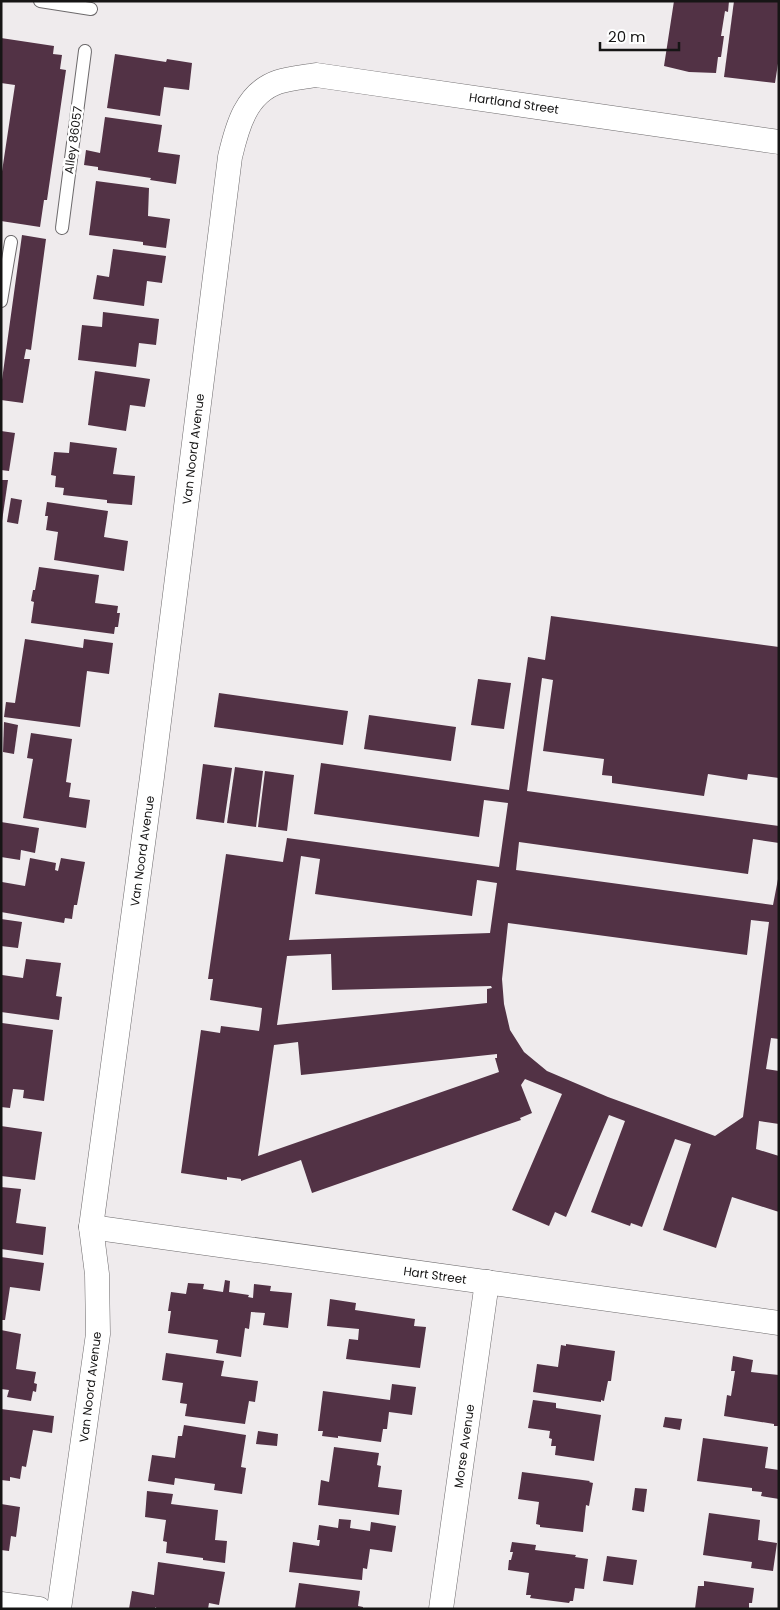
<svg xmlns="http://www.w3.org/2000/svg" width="780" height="1610" viewBox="0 0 780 1610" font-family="Poppins,sans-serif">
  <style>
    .building { fill: #523245; fill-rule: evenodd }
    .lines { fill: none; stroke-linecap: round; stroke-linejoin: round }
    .service-casing { stroke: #6d6a6c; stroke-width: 14 }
    .minor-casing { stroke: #6d6a6c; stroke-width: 25 }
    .service { stroke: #fff; stroke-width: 12 }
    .minor { stroke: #fff; stroke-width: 24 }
    .labels { text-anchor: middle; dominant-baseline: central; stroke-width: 5; stroke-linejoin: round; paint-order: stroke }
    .street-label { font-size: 12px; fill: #161515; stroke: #fff }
  </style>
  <rect width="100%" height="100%" fill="#efebed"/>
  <g class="building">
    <path d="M674,1H729L728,12L725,11L721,36H724L721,57H718L716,73L689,72L664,66Z"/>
    <path d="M734,1H779V57L775,83L724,77Z"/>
    <path d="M1,38L54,46L53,54L62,55L60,69L66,70L47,200H44L40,227L1,221V178L15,85L1,83Z"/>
    <path d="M115,54L166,62L167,59L192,63L189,90L164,87L160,116L107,108Z"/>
    <path d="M105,117L162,125L158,152L180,155L176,184L150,180L151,178L98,170V167L84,165L86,150L100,153Z"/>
    <path d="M96,181L149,188L148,216L170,219L166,248L143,245V242L89,235Z"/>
    <path d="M22,235L46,239L31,350L26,349L24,359H30L23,403L1,400V387Z"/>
    <path d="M113,249L166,256L162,283L147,281L144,306L93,299L97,275L109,277Z"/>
    <path d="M103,312L159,319L156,345L139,343L136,367L78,360L82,325L102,327Z"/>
    <path d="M95,371L150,379L145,407L130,405L126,431L88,425Z"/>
    <path d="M1,431L15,433L9,471L1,470Z"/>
    <path d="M70,442L117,448L113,474L135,476L132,505L107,503V500L63,495L64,488L55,487L56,476L51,475L54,452L69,453Z"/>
    <path d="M1,480H8L2,521H1Z"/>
    <path d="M11,498L22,500L18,524L7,522Z"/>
    <path d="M47,502L108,511L104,537L128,541L124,571L54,560L58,532L46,530L48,516H45Z"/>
    <path d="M39,567L99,575L95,603L118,606L117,613H120L118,627H115L114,634L31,623L34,602L31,601L33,590H35Z"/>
    <path d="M551,616L779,647V778L748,774L747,780L708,774L704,796L612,783V776L602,775L604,759L543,751L553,680L542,678L527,791L779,826V843L753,839L748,874L519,842L516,870L773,905L779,874V1039L771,1038L766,1069L779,1071V1124L759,1121L756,1149L779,1156V1212L732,1197L716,1248L663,1230L691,1144L675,1139L642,1227L631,1223L630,1226L591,1212L625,1121L609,1115L566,1217L555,1212L549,1226L512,1210L562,1094L525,1079L521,1085L532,1113L520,1118L521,1120L312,1193L301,1160L241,1181V1179L227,1177V1180L181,1173L201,1030L220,1033L221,1026L259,1031L260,1025L262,1008L210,1000L213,979H208L226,854L283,862L287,838L499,867L508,803L484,800L479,837L314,814L321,763L509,790L528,657L545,660ZM301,856L320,859L315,894L472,916L477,880L497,883L490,933L289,940ZM751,920L769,922L743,1117L715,1136L608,1097L547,1071L524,1052L510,1030L504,1004L502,979L508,923L747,955ZM331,954L332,990L491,986L492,988L487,989V1003L277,1025L287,956ZM298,1042L301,1075L497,1054V1058H495L499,1072L258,1156L274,1045Z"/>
    <path d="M25,639L83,648L84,639L113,643L109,674L87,671L80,727L4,717L6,702L15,703Z"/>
    <path d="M478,679L511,683L504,729L471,725Z"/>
    <path d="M219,693L348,711L343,745L214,727Z"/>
    <path d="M369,715L456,727L451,761L364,749Z"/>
    <path d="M4,722L18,725L14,754L3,752Z"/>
    <path d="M31,733L72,739L66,782L71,783L69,797L90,800L86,828L23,818L33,759L27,758Z"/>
    <path d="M203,764L232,768L224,823L196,819Z"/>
    <path d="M235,767L263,771L256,827L227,823Z"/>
    <path d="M265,771L294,775L287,831L258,827Z"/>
    <path d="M1,822L39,828L35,853L21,850L20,860L1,857Z"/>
    <path d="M30,858L56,863L55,870L58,871L61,858L85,862L77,905H74L72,919L65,918L64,923L1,912L2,882L25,886Z"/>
    <path d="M1,919L22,922L18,948L1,946Z"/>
    <path d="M26,959L61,963L56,996L62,997L59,1020L1,1012L2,975L23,978Z"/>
    <path d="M2,1023L53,1030L44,1101L23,1098L24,1090L13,1089L10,1108L1,1107Z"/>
    <path d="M1,1126L42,1132L35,1180L1,1176Z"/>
    <path d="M1,1187L21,1189L16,1223L46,1227L43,1255L1,1249Z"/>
    <path d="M1,1257L44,1263L40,1291L10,1287L5,1320H1Z"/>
    <path d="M225,1280L230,1281L229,1292L249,1295L248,1297L253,1298L254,1284L271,1286L270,1291L292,1293L288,1328L263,1325L265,1313L251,1312L249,1329L245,1328L241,1357L216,1353L218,1340L168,1333L171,1311H168L171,1292L186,1294L188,1283L204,1284L203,1289L223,1292Z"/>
    <path d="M330,1299L356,1303L355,1310L415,1319L414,1326L426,1327L420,1368L346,1359L349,1339L358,1340L359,1329L327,1326Z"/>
    <path d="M1,1330L21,1334L16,1369L36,1372L34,1383L37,1384L36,1392L33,1391L31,1401L7,1397L9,1390L1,1389Z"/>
    <path d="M566,1344L615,1351L611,1381H608L604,1401L601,1400V1402L533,1392L537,1364L558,1367L561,1345L566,1346Z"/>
    <path d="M166,1353L224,1361L221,1376L258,1381L255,1402L249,1401L245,1424L185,1416L187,1404L180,1403L183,1383L162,1380Z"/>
    <path d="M733,1356L753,1360L751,1372L779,1375V1426H774V1424L724,1416L727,1395L731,1396L735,1371H731Z"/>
    <path d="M392,1384L416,1387L412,1415L389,1412L387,1429H383L381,1442L338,1436V1438L322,1436L323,1431H318L323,1391L390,1400Z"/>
    <path d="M533,1400L556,1403V1408L601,1415L594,1461L555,1455L556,1446H551L552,1439L549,1438L550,1431L528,1428Z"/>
    <path d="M1,1409L54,1416L52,1433L33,1430L26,1467L22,1466L20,1479L10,1477V1481L1,1480Z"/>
    <path d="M665,1417L682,1419L680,1430L663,1427Z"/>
    <path d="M184,1425L246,1435L241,1467L246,1468L242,1494L214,1490L215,1484L175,1478L174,1485L148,1481L152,1455L175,1458L178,1436H182Z"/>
    <path d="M258,1431L278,1434L277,1446L256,1444Z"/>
    <path d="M703,1438L768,1447L765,1468L779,1470V1499L761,1496L762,1492L752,1491V1488L697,1481Z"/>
    <path d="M334,1447L379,1453L377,1465L381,1466L378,1487L402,1490L399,1515L318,1505L321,1480L329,1482Z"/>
    <path d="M522,1472L590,1481L589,1482L593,1483L589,1506L586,1505L583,1532L540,1527V1525L536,1524L539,1502L518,1499Z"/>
    <path d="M635,1488L647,1489L644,1512L632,1510Z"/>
    <path d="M147,1491L173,1494L171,1504L218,1510L215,1540L227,1541L225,1563L203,1560V1558L166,1553L167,1542L163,1541L166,1520L145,1517Z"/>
    <path d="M1,1504L20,1507L16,1537L11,1536L9,1551L1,1550Z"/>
    <path d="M709,1513L760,1520L758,1540L777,1543L773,1571L751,1568L752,1562L703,1555Z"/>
    <path d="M339,1519L351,1520L350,1528L370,1531L371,1522L396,1526L392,1552L370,1549L367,1569L363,1568L362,1580L289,1572L293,1542L319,1546L320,1540H317L319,1525L338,1528Z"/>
    <path d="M512,1542L536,1545L535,1550L576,1555L575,1557L588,1559L584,1589L575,1588L573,1601H570L569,1603L530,1598L531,1595H526L529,1573L508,1570L509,1560H511L513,1552H510Z"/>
    <path d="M607,1556L637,1560L633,1585L603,1581Z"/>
    <path d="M158,1562L225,1572L219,1605L209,1603L208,1609H158L155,1607V1609H129L132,1591L154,1595Z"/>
    <path d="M704,1581L754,1588L752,1603H749V1609H695L698,1586H704Z"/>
    <path d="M299,1583L360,1591L358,1606L363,1607V1609H295Z"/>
  </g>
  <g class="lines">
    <defs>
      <g id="service">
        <path d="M40,1L91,9"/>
        <path d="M62,228L85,51"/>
        <path d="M1,301L11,242"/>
      </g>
      <g id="minor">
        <path d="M91,1227L779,1323"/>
        <path d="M1,1604L39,1609"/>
        <path d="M59,1609L98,1334L97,1274L91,1227L152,777L230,157C237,127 246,93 278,82C289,78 304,77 316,75L779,142"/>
        <path d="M441,1609L487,1282"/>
      </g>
    </defs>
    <use href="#service" class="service-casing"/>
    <use href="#minor" class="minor-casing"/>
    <use href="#service" class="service"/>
    <use href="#minor" class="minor"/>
  </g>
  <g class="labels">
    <g class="street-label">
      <text transform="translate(514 103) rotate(8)">Hartland Street</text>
      <text transform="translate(73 140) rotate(-82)">Alley 86057</text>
      <text transform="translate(193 449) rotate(-83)">Van Noord Avenue</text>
      <text transform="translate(142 851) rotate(-82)">Van Noord Avenue</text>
      <text transform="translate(435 1275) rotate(8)">Hart Street</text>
      <text transform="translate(90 1387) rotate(-83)">Van Noord Avenue</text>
      <text transform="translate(464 1446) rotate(-82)">Morse Avenue</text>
    </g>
  </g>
  <rect width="780" height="1610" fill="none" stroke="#161515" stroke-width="5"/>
  <path d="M600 42v8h79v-8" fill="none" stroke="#161515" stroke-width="2.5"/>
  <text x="608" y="42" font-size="15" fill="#161515" stroke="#ffffff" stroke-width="4" paint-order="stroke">20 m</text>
</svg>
